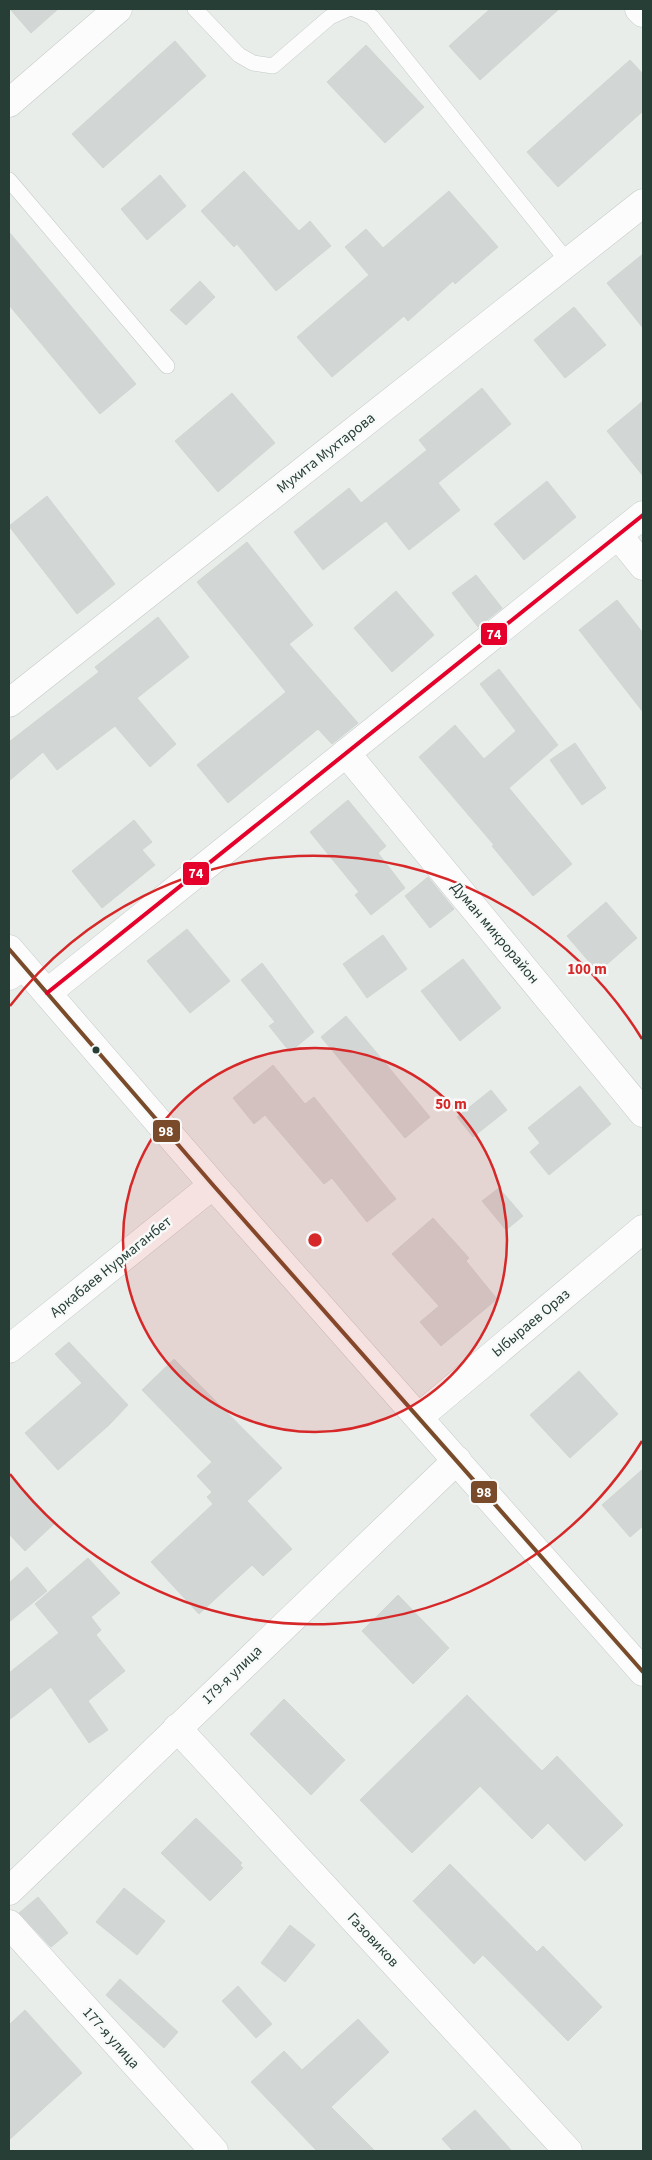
<svg xmlns="http://www.w3.org/2000/svg" width="652" height="2160" font-family="'Source Sans 3',sans-serif">
<rect width="100%" height="100%" fill="#e8edea"/>
<g fill="#d2d6d4" stroke="#d1d6d3">
<path d="M10 9H58L31 33Z"/>
<path d="M490 9H559L480 80 449 46Z"/>
<path d="M175 41 206 76 103 168 72 134Z"/>
<path d="M366 45 424 107 385 143 327 82Z"/>
<path d="M630 60 643 74V111L558 187 527 152Z"/>
<path d="M244 171 299 231 310 221 331 246 276 291 237 244 234 247 201 211Z"/>
<path d="M160 175 186 206 147 240 121 209Z"/>
<path d="M449 191 498 247 455 284 453 281 408 321 404 316 332 377 297 337 369 275 345 247 366 229 383 248Z"/>
<path d="M9 232 136 384 100 414 9 305Z"/>
<path d="M643 254V328L607 283Z"/>
<path d="M200 281 215 297 186 325 170 310Z"/>
<path d="M574 307 606 345 565 378 534 340Z"/>
<path d="M482 388 511 424 438 483 460 510 409 550 386 521 323 570 294 532 349 488 361 503 427 450 419 440Z"/>
<path d="M232 393 275 443 218 492 175 441Z"/>
<path d="M643 401V476L607 431Z"/>
<path d="M547 481 576 517 524 560 494 524Z"/>
<path d="M47 496 115 584 77 614 9 526Z"/>
<path d="M247 542 313 625 289 644 358 723 332 744 318 729 228 803 197 765 286 692 197 582Z"/>
<path d="M476 575 502 608 478 627 452 593Z"/>
<path d="M396 591 434 635 392 672 354 628Z"/>
<path d="M617 600 643 633V712L579 630Z"/>
<path d="M158 617 189 657 137 698 176 744 150 767 115 726 57 770 43 752 9 781V742L99 672 95 667Z"/>
<path d="M499 669 558 745 509 788 572 864 533 896 492 846 494 845 419 757 455 725 484 759 516 731 480 684Z"/>
<path d="M575 743 606 788 582 805 550 760Z"/>
<path d="M348 800 386 846 378 853 405 888 371 915 355 895 359 892 310 832Z"/>
<path d="M134 820 152 842 142 850 155 865 102 908 72 871Z"/>
<path d="M428 877 454 909 430 928 405 896Z"/>
<path d="M606 902 637 938 598 972 567 936Z"/>
<path d="M187 929 230 981 190 1013 147 961Z"/>
<path d="M383 935 407 969 367 998 343 964Z"/>
<path d="M463 959 501 1008 460 1041 421 991Z"/>
<path d="M262 963 314 1032 290 1052 269 1026 275 1022 241 980Z"/>
<path d="M346 1016 430 1117 405 1138 321 1037Z"/>
<path d="M273 1065 305 1104 314 1097 396 1199 367 1222 332 1178 324 1184 265 1115 254 1124 233 1098Z"/>
<path d="M580 1086 611 1124 549 1175 530 1152 540 1143 528 1128Z"/>
<path d="M491 1090 507 1110 473 1137 457 1117Z"/>
<path d="M499 1188 523 1216 506 1230 482 1201Z"/>
<path d="M433 1218 469 1258 466 1261 497 1299 441 1346 420 1322 439 1306 392 1254Z"/>
<path d="M69 1342 128 1405 109 1425 58 1470 25 1433 82 1383 55 1354Z"/>
<path d="M174 1359 282 1468 247 1501 292 1549 263 1576 252 1565 199 1614 151 1562 213 1504 207 1497 212 1492 197 1476 212 1462 142 1390Z"/>
<path d="M579 1371 618 1414 570 1458 530 1415Z"/>
<path d="M643 1469V1526L630 1537 602 1505Z"/>
<path d="M9 1474 55 1523 25 1551 9 1534Z"/>
<path d="M88 1558 120 1593 91 1617 101 1630 96 1635 125 1671 88 1701 108 1730 89 1743 51 1687 9 1720V1673L59 1633 35 1604Z"/>
<path d="M27 1567 47 1591 9 1622V1583Z"/>
<path d="M398 1595 449 1648 413 1684 362 1631Z"/>
<path d="M467 1695 542 1771 557 1756 623 1825 585 1861 548 1823 532 1839 480 1786 412 1853 360 1800Z"/>
<path d="M284 1699 345 1760 311 1795 250 1734Z"/>
<path d="M196 1818 242 1863 240 1865 243 1868 210 1901 161 1853Z"/>
<path d="M450 1864 537 1952 543 1946 602 2007 568 2041 483 1955 474 1964 413 1901Z"/>
<path d="M124 1888 165 1921 137 1955 96 1922Z"/>
<path d="M38 1897 68 1933 51 1947 19 1913Z"/>
<path d="M290 1925 315 1945 285 1982 261 1963Z"/>
<path d="M120 1979 178 2032 164 2048 106 1995Z"/>
<path d="M238 1986 272 2024 256 2038 222 2001Z"/>
<path d="M25 2010 82 2073 9 2140V2025Z"/>
<path d="M358 2019 389 2052 331 2107 375 2151H317L251 2082 284 2051 302 2070Z"/>
<path d="M475 2110 512 2151H453L442 2139Z"/>
</g>
<g fill="none" stroke-linecap="round" stroke-linejoin="round">
<g stroke="#c5cac7" stroke-width="16">
<g id="lane">
<path d="M195 9 239 55 253 63 273 66 330 17 348 9"/>
<path d="M354 9 372 17 568 262"/>
<path d="M9 180 167 366"/>
</g>
</g>
<g stroke="#c5cac7" stroke-width="29">
<g id="street">
<path d="M639 9 643 13"/>
<path d="M9 103 118 9"/>
<path d="M618 535 643 566"/>
<path d="M9 703 643 203"/>
<path d="M346 753 643 1113"/>
<path d="M9 976 23 966"/>
<path d="M47 993 643 515"/>
<path d="M9 1349 213 1185"/>
<path d="M419 1417 643 1229"/>
<path d="M177 1728 568 2151"/>
<path d="M9 1891 457 1460"/>
<path d="M9 1924 214 2151"/>
</g>
</g>
<g stroke="#c4cac7" stroke-width="29">
<path id="secondary" d="M9 949 213 1185 643 1672"/>
</g>
<use href="#lane" stroke="#fcfcfc" stroke-width="15"/>
<use href="#street" stroke="#fcfcfc" stroke-width="28"/>
<use href="#secondary" stroke="#fcfcfc" stroke-width="28"/>
<g stroke="#f7faf8" stroke-width="8">
<path id="bus-1" d="M9 949 213 1185 643 1672"/>
</g>
<g stroke="#f7faf8" stroke-width="8">
<path id="bus-2" d="M47 993 643 515"/>
</g>
<use href="#bus-1" stroke="#7a4b2a" stroke-width="4"/>
<use href="#bus-2" stroke="#e4002b" stroke-width="4"/>
</g>
<circle cx="315" cy="1240" r="192" fill="#d62828" fill-opacity=".12"/>
<g fill="none" stroke="#d62828" stroke-width="2.5">
<circle cx="315" cy="1240" r="192"/>
<path d="M642 1441A384 384 0 0 1 10 1474M10 1006A384 384 0 0 1 642 1039"/>
</g>
<circle fill="#273e37" stroke="#f7faf8" stroke-width="2" cx="96" cy="1050" r="4.5"/>
<g text-anchor="middle" dominant-baseline="central" stroke-width="5" stroke-linejoin="round" paint-order="stroke">
<g font-size="15" fill="#273e37" stroke="#f7faf8">
<text transform="translate(326 453) rotate(-38)">Мухита Мухтарова</text>
<text transform="translate(495 933) rotate(50)">Думан микрорайон</text>
<text transform="translate(111 1267) rotate(-39)">Аркабаев Нурмаганбет</text>
<text transform="translate(531 1323) rotate(-40)">Ыбыраев Ораз</text>
<text transform="translate(232 1675) rotate(-44)">179-я улица</text>
<text transform="translate(373 1940) rotate(47)">Газовиков</text>
<text transform="translate(111 2038) rotate(48)">177-я улица</text>
</g>
</g>
<circle cx="315" cy="1240" r="8" fill="#d62828" stroke="#f7faf8" stroke-width="2.5"/>
<g font-size="15" text-anchor="middle" font-weight="bold" fill="#d62828" stroke="#f7faf8" stroke-width="5" stroke-linejoin="round" paint-order="stroke">
<text x="587" y="974">100 m</text>
<text x="451" y="1109">50 m</text>
</g>
<g stroke="#f7faf8" stroke-width="2">
<rect x="480" y="622" width="28" height="24" rx="5" fill="#e4002b"/>
<rect x="182" y="861" width="28" height="25" rx="5" fill="#e4002b"/>
<rect x="152" y="1119" width="29" height="24" rx="5" fill="#7a4b2a"/>
<rect x="470" y="1480" width="28" height="24" rx="5" fill="#7a4b2a"/>
</g>
<g font-size="14" text-anchor="middle" font-weight="bold" fill="#fff">
<text x="494" y="639">74</text>
<text x="196" y="878">74</text>
<text x="166" y="1136">98</text>
<text x="484" y="1497">98</text>
</g>
<rect width="652" height="2160" fill="none" stroke="#273e37" stroke-width="20"/>
</svg>
